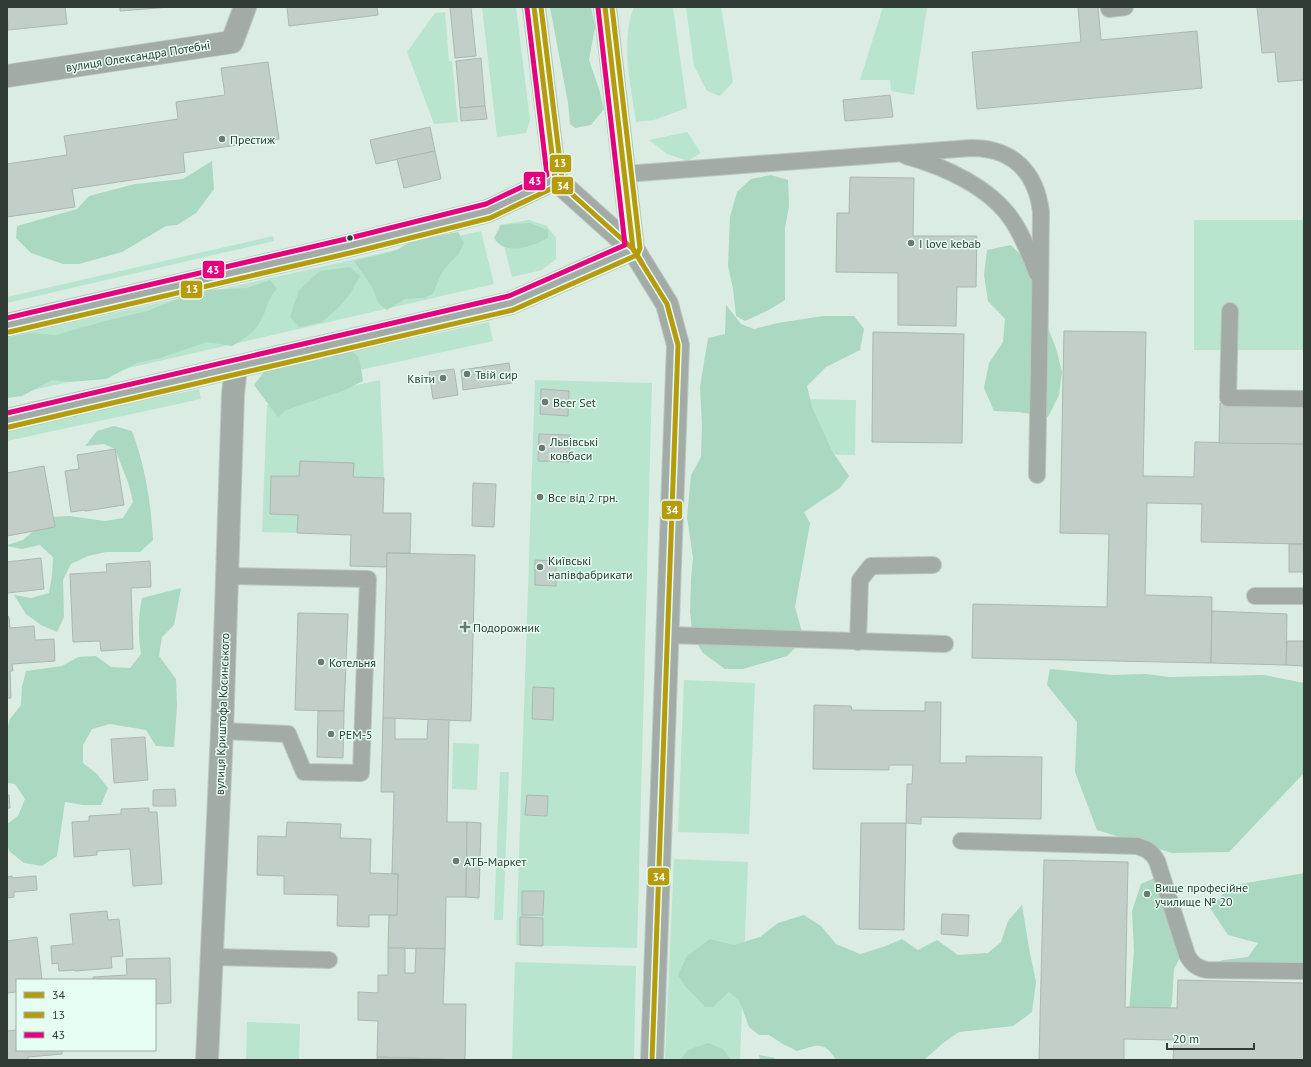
<svg xmlns="http://www.w3.org/2000/svg" width="1311" height="1067" font-family="'PT Sans',sans-serif">
<rect width="100%" height="100%" fill="#dbece3"/>
<g fill="#b9e5cf">
<path d="M482 7H516L530 120 526 133 497 137Z"/>
<path d="M634 7H673L687 108 654 120 636 122C631 85 620 43 634 7Z"/>
<path d="M686 7H721L733 82 720 96 707 91 694 66Z"/>
<path d="M883 7H927L914 95 891 91 890 80H860Z"/>
<path d="M445 12 449 61H452L458 122 434 124 407 52 435 13Z"/>
<path d="M687 132 701 153 688 161 667 154 649 140Z"/>
<path d="M529 220 547 226 556 238V259L542 270 512 277 499 225Z"/>
<rect x="1194" y="220" width="110" height="130"/>
<path d="M481 231 494 284 7 396V337Z"/>
<path d="M273 236 274 241 7 303V297Z"/>
<path d="M489 322 493 341 273 389 269 370Z"/>
<path d="M380 380 384 478 353 477V463L300 462 299 476H271L270 514 298 515 297 533 262 532 267 405Z"/>
<path d="M535 380 652 383 637 948 516 945Z"/>
<path d="M199 389 201 399 7 441V429Z"/>
<path d="M792 399 856 400 855 455 792 454Z"/>
<path d="M684 680 755 683 749 834 678 832Z"/>
<path d="M453 743 479 744 477 790 452 789Z"/>
<path d="M500 772H509L503 920H494Z"/>
<path d="M674 859 748 862 740 1060H665Z"/>
<path d="M515 962 636 966 634 1060H512Z"/>
<path d="M247 1022 300 1024 299 1060H246Z"/>
</g>
<g fill="#aad8c0">
<path d="M550 7H591L595 27 589 60 599 89 604 109 591 125 575 128 570 124 568 103Z"/>
<path d="M212 161 214 189 196 213 177 225 166 226 122 252 79 264H63L31 253 16 238 17 226 77 209 89 196 135 184 183 179Z"/>
<path d="M771 175 788 180 789 206 785 228V300L767 311 745 321 736 316 733 289 728 266 730 217 737 192 751 179Z"/>
<path d="M530 223 548 230V238C533 246 506 257 494 238L501 225Z"/>
<path d="M458 232 464 243 458 255 450 262 441 274 433 294 424 298 405 299 387 310 378 303 372 287 354 261 395 251 412 241Z"/>
<path d="M1011 245 1028 262 1040 308 1056 348 1062 372 1059 395 1048 417 1019 412 994 411 984 388 989 363 1003 342 1005 319 988 301 984 275 987 250Z"/>
<path d="M350 267 360 276 350 294 339 307 322 322 299 327 290 317 299 290 320 271Z"/>
<path d="M270 280 277 289C267 298 267 311 260 322 255 332 242 340 232 346L207 342 160 358 137 363 106 379 69 382 52 380 22 396 7 398V338L30 333 56 335 105 321 147 311 180 298 206 290 247 288Z"/>
<path d="M726 305 741 324 754 329 778 323 823 316H854L864 329 860 350 826 367 807 386 812 407 832 451 849 476 840 488 804 512 810 523 795 607 804 639 787 656 743 669H725L703 653 693 637 690 612 691 579 693 558 687 517 691 475 701 457 702 425 700 387 708 338 725 334Z"/>
<path d="M343 342 359 358 363 381 345 390 286 410 278 417 254 385 264 372 292 363Z"/>
<path d="M114 426 132 431C145 465 151 503 153 540L140 552H106L88 556 71 564 63 580 64 617 57 632 41 625 26 614 14 595 31 598 49 593 52 575 53 557 40 545 22 549 7 546V545L23 540 50 517 69 516 105 521 123 518 133 502 129 485 115 449 104 444 85 446 97 431Z"/>
<path d="M181 588 174 625 162 637 159 656 176 679 177 706 174 747 156 746 146 730 110 724 92 729 83 745V763L97 774 108 788 101 805H83L65 802 57 856 42 866 24 863 9 851 7 843V824L18 816 25 799 15 784 7 783V730L10 719 21 705 22 687 26 671 62 666 78 657 96 656 111 667 130 668 141 654C138 634 138 618 142 598Z"/>
<path d="M1050 669 1112 675 1145 674 1170 677 1264 675 1304 683V773L1229 852 1172 853 1097 830 1075 772 1077 722 1047 685Z"/>
<path d="M1304 873V974L1205 969 1223 960 1248 957 1258 943 1228 935 1210 908 1230 886Z"/>
<path d="M1159 876 1177 895 1182 927 1186 946 1174 969 1172 1003 1166 1020 1129 1012 1134 951 1132 911 1141 884Z"/>
<path d="M1022 905 1029 948 1036 982 1032 1012 1013 1026 959 1032 943 1043 924 1060H836C824 1040 817 1045 797 1051L783 1044 769 1035H759L749 1027 739 1000 729 992 713 1007H705L685 986 678 975 687 956 710 939 734 945 760 937 778 923 804 915 821 926 836 944 860 954 883 947 902 939 918 950 937 940 958 955 988 953 1001 942 1008 921Z"/>
<path d="M708 1043 723 1049 731 1060H680L688 1050Z"/>
<path d="M759 1055 775 1058 776 1060H760Z"/>
</g>
<g fill="#c1cfc8" stroke="#abb8b0">
<path d="M7 7H65L67 24 8 30Z"/>
<path d="M120 7H171L120 11Z"/>
<path d="M287 7H377L378 15 289 26Z"/>
<path d="M450 7H471L476 56 455 58Z"/>
<path d="M1078 7H1098L1101 40 1197 31 1202 88 977 109 972 52 1081 42Z"/>
<path d="M1257 7H1304V80L1278 82 1275 52 1262 53Z"/>
<path d="M481 58 485 106 460 108 456 61Z"/>
<path d="M268 62 279 139 183 153 185 172 72 189 75 207 7 217V164L67 155 64 136 178 119 176 102 225 95 221 68Z"/>
<path d="M890 95 893 117 845 121 843 100Z"/>
<path d="M485 106 487 119 461 121 460 108Z"/>
<path d="M430 127 435 151 376 164 370 140Z"/>
<path d="M435 151 441 179 404 188 397 159Z"/>
<path d="M850 177 914 178 913 236H977L976 287H957L956 326 898 325V273L836 272 837 213H849Z"/>
<path d="M1064 331 1146 332 1143 476 1194 477 1195 442 1304 444V544L1201 542 1202 504 1147 503 1145 595 1212 597 1211 663 972 658 973 604 1107 607 1109 534 1060 533Z"/>
<path d="M873 332 964 334 962 443 872 442Z"/>
<path d="M509 363 512 383 463 390 461 370Z"/>
<path d="M454 369 458 395 433 399 429 372Z"/>
<path d="M541 389 569 391 568 416 540 414Z"/>
<path d="M1220 403 1304 405V444L1219 443Z"/>
<path d="M539 434 570 435 569 462 538 461Z"/>
<path d="M115 449 124 505 85 511V510L71 512 65 471 79 469 77 455Z"/>
<path d="M300 461 354 463 353 477 384 478 383 513H411L410 553H387V567L350 566 351 535 297 533 298 515 270 514 271 476H299Z"/>
<path d="M44 466 55 527 7 536V473Z"/>
<path d="M473 483 496 484 494 527 472 526Z"/>
<rect x="1289" y="544" width="15" height="28"/>
<path d="M387 553 475 555 471 721 383 718Z"/>
<path d="M41 558 44 589 7 593V562Z"/>
<path d="M535 560 556 561V586L535 585Z"/>
<path d="M150 561 151 587 131 588 133 649 101 651 100 641 73 642 70 574 107 572 106 564Z"/>
<path d="M1212 611 1287 614 1286 665 1211 663Z"/>
<path d="M298 613 348 614 344 711 295 710Z"/>
<path d="M7 615 9 617 10 628 34 626 35 640 54 639 55 661 12 664 13 671H10L11 698H7Z"/>
<path d="M1287 641H1304V666L1286 665Z"/>
<path d="M533 687 554 688 553 720 532 719Z"/>
<path d="M925 702H941L940 763H966V756L1042 757 1041 819 921 817V824L906 823 907 784H912L913 765H889V770L813 769 814 705 851 706 852 710 925 711Z"/>
<path d="M318 711H344L343 758 317 757Z"/>
<path d="M383 718H395V739H427L428 719 449 720 447 822H467L466 897H446L445 949 388 948 389 915H397L398 874H392L394 792H381Z"/>
<path d="M145 737 148 780 114 783 111 739Z"/>
<path d="M175 789 176 806H153V790Z"/>
<path d="M7 795H9L10 808H7Z"/>
<path d="M527 795 548 796 547 816 525 815Z"/>
<path d="M149 808V812H157L162 884 133 886 130 849 97 851V855L74 857 72 822 89 821V816L121 814V809Z"/>
<path d="M287 822 341 824 340 838 371 839 370 873 398 874 397 915H369V927L337 926 338 895 284 894V876L257 875 258 836 286 837Z"/>
<path d="M467 822 481 823 479 898 466 897Z"/>
<path d="M861 823H906L904 930 859 929Z"/>
<path d="M1044 860 1128 862 1125 1007 1177 1008 1178 980 1304 983V1060H1173L1174 1040 1124 1039V1060H1039Z"/>
<path d="M12 876V878L36 876 37 890 14 892V897L7 898V877Z"/>
<path d="M522 891H544L543 915H522Z"/>
<path d="M107 911 108 920 119 919 123 956 111 957 112 968 75 971V970L59 971 58 963 52 964 51 946 73 944 70 914Z"/>
<path d="M942 914 969 915 968 936 941 934Z"/>
<path d="M520 917 543 918V946L520 945Z"/>
<path d="M37 937 42 980H17V992L7 993V941Z"/>
<path d="M388 948H405V973H415L416 948 445 949 443 1004H466L465 1060 377 1057 378 1021 358 1020V992L378 993V975H388Z"/>
<path d="M170 958 171 1003 155 1004V980H93V977L127 975 126 959Z"/>
<path d="M17 1030V1050H62V1054L28 1057V1060H7V1031Z"/>
<path d="M377 1057 465 1060H377Z"/>
</g>
<g fill="none" stroke-linecap="round" stroke-linejoin="round">
<g stroke="#bac7c0" stroke-width="18">
<g id="service">
<path d="M1109 9 1125 7"/>
<path d="M906 156C943 166 990 187 1012 220 1023 236 1030 255 1037 273"/>
<path d="M625 174 971 148C1013 148 1036 172 1041 212L1040 308 1037 475"/>
<path d="M1230 311 1228 398 1304 399"/>
<path d="M1255 596H1304"/>
<path d="M668 635 945 644"/>
<path d="M858 642 860 580 871 566 933 565"/>
<path d="M222 731 288 734 304 772 361 773 368 579 227 576"/>
<path d="M961 841 1137 846C1147 849 1152 852 1157 861L1187 955C1192 964 1197 968 1207 970L1304 971"/>
<path d="M213 957 329 960"/>
</g>
</g>
<g stroke="#bac7c0" stroke-width="24">
<g id="minor">
<path d="M7 76 232 42 245 7"/>
<path d="M207 1060 222 731 233 394 236 367"/>
</g>
</g>
<g stroke="#bac7c0" stroke-width="24">
<g id="tertiary">
<path d="M534 7 555 179 633 249 667 304 678 345 652 1060"/>
<path d="M605 7 633 249"/>
<path d="M7 325 352 245 488 211 555 179"/>
<path d="M7 420 511 303 633 249"/>
</g>
</g>
<use href="#service" stroke="#a3aba7" stroke-width="16"/>
<use href="#minor" stroke="#a3aba7" stroke-width="22"/>
<use href="#tertiary" stroke="#a3aba7" stroke-width="22"/>
<g stroke="#e6fef1" stroke-width="8">
<g id="bus-1">
<path d="M534 7 555 179 633 249 667 304 678 345 652 1060"/>
<path d="M605 7 633 249 642 263"/>
</g>
</g>
<g stroke="#e6fef1" stroke-width="8">
<g id="bus-2">
<path d="M9 332 354 252 490 218 559 185 561 182 562 178 541 7"/>
<path d="M9 427 513 310 637 255 640 248 612 7"/>
</g>
</g>
<g stroke="#e6fef1" stroke-width="8">
<g id="bus-3">
<path d="M7 318 350 238 486 204 547 175 527 8"/>
<path d="M7 413 509 296 625 245 598 8"/>
</g>
</g>
<use href="#bus-1" stroke="#b69c0d" stroke-width="5"/>
<use href="#bus-2" stroke="#b69c0d" stroke-width="5"/>
<use href="#bus-3" stroke="#e5007d" stroke-width="5"/>
</g>
<g fill="#6b7971" stroke="#e6fef1" stroke-width="1.5">
<circle cx="222" cy="139" r="4"/>
<circle cx="911" cy="243" r="4"/>
<circle cx="467" cy="374" r="4"/>
<circle cx="443" cy="378" r="4"/>
<circle cx="545" cy="402" r="4"/>
<circle cx="542" cy="448" r="4"/>
<circle cx="540" cy="497" r="4"/>
<circle cx="540" cy="567" r="4"/>
<path d="M463 621h4v4h4v4h-4v4h-4v-4h-4v-4h4z"/>
<circle cx="321" cy="662" r="4"/>
<circle cx="331" cy="734" r="4"/>
<circle cx="456" cy="861" r="4"/>
<circle cx="1147" cy="894" r="4"/>
</g>
<circle fill="#2f3b34" stroke="#e6fef1" stroke-width="1.5" cx="350" cy="238" r="3.5"/>
<g text-anchor="middle" dominant-baseline="central" stroke-width="3" stroke-linejoin="round" paint-order="stroke">
<g font-size="12" fill="#2f3b34" stroke="#e6fef1">
<text transform="translate(138 56) rotate(-9)">вулиця Олександра Потебні</text>
<text transform="translate(222 714) rotate(-88)">вулиця Криштофа Косинського</text>
</g>
<g font-size="12" fill="#2f3b34" stroke="#e6fef1" text-anchor="start">
<text x="230" y="139">Престиж</text>
<text x="919" y="243">I love kebab</text>
<text x="475" y="374">Твій сир</text>
<text x="435" y="378" text-anchor="end">Квіти</text>
<text x="553" y="402">Beer Set</text>
<text x="550" y="441">Львівські<tspan x="550" dy="14">ковбаси</tspan></text>
<text x="548" y="497">Все від 2 грн.</text>
<text x="548" y="560">Київські<tspan x="548" dy="14">напівфабрикати</tspan></text>
<text x="473" y="627">Подорожник</text>
<text x="329" y="662">Котельня</text>
<text x="339" y="734">РЕМ-5</text>
<text x="464" y="861">АТБ-Маркет</text>
<text x="1155" y="887">Вище професійне<tspan x="1155" dy="14">училище № 20</tspan></text>
</g>
</g>
<g stroke="#e6fef1" stroke-width="1.5">
<rect x="549" y="154" width="23" height="19" rx="4" fill="#b69c0d"/>
<rect x="523" y="171" width="23" height="20" rx="4" fill="#e5007d"/>
<rect x="551" y="176" width="23" height="19" rx="4" fill="#b69c0d"/>
<rect x="202" y="260" width="23" height="19" rx="4" fill="#e5007d"/>
<rect x="180" y="280" width="23" height="19" rx="4" fill="#b69c0d"/>
<rect x="661" y="500" width="22" height="20" rx="4" fill="#b69c0d"/>
<rect x="647" y="867" width="23" height="19" rx="4" fill="#b69c0d"/>
</g>
<g font-size="11" text-anchor="middle" font-weight="bold" fill="#fff">
<text x="560" y="167">13</text>
<text x="535" y="185">43</text>
<text x="563" y="190">34</text>
<text x="213" y="274">43</text>
<text x="192" y="293">13</text>
<text x="672" y="514">34</text>
<text x="659" y="881">34</text>
</g>
<rect width="1311" height="1067" fill="none" stroke="#2f3b34" stroke-width="16"/>
<rect x="16" y="979" width="140" height="72" fill="#e6fef1" stroke="#9db0a5"/>
<rect x="24" y="992" width="20" height="6" fill="#b69c0d" stroke="#9db0a5"/>
<text x="52" y="999" font-size="12" fill="#2f3b34">34</text>
<rect x="24" y="1012" width="20" height="6" fill="#b69c0d" stroke="#9db0a5"/>
<text x="52" y="1019" font-size="12" fill="#2f3b34">13</text>
<rect x="24" y="1032" width="20" height="6" fill="#e5007d" stroke="#9db0a5"/>
<text x="52" y="1039" font-size="12" fill="#2f3b34">43</text>
<path d="M1167 1043v6h87v-6" fill="none" stroke="#2f3b34" stroke-width="2"/>
<text x="1173" y="1043" font-size="12" fill="#2f3b34" stroke="#e6fef1" stroke-width="3" paint-order="stroke">20 m</text>
</svg>
